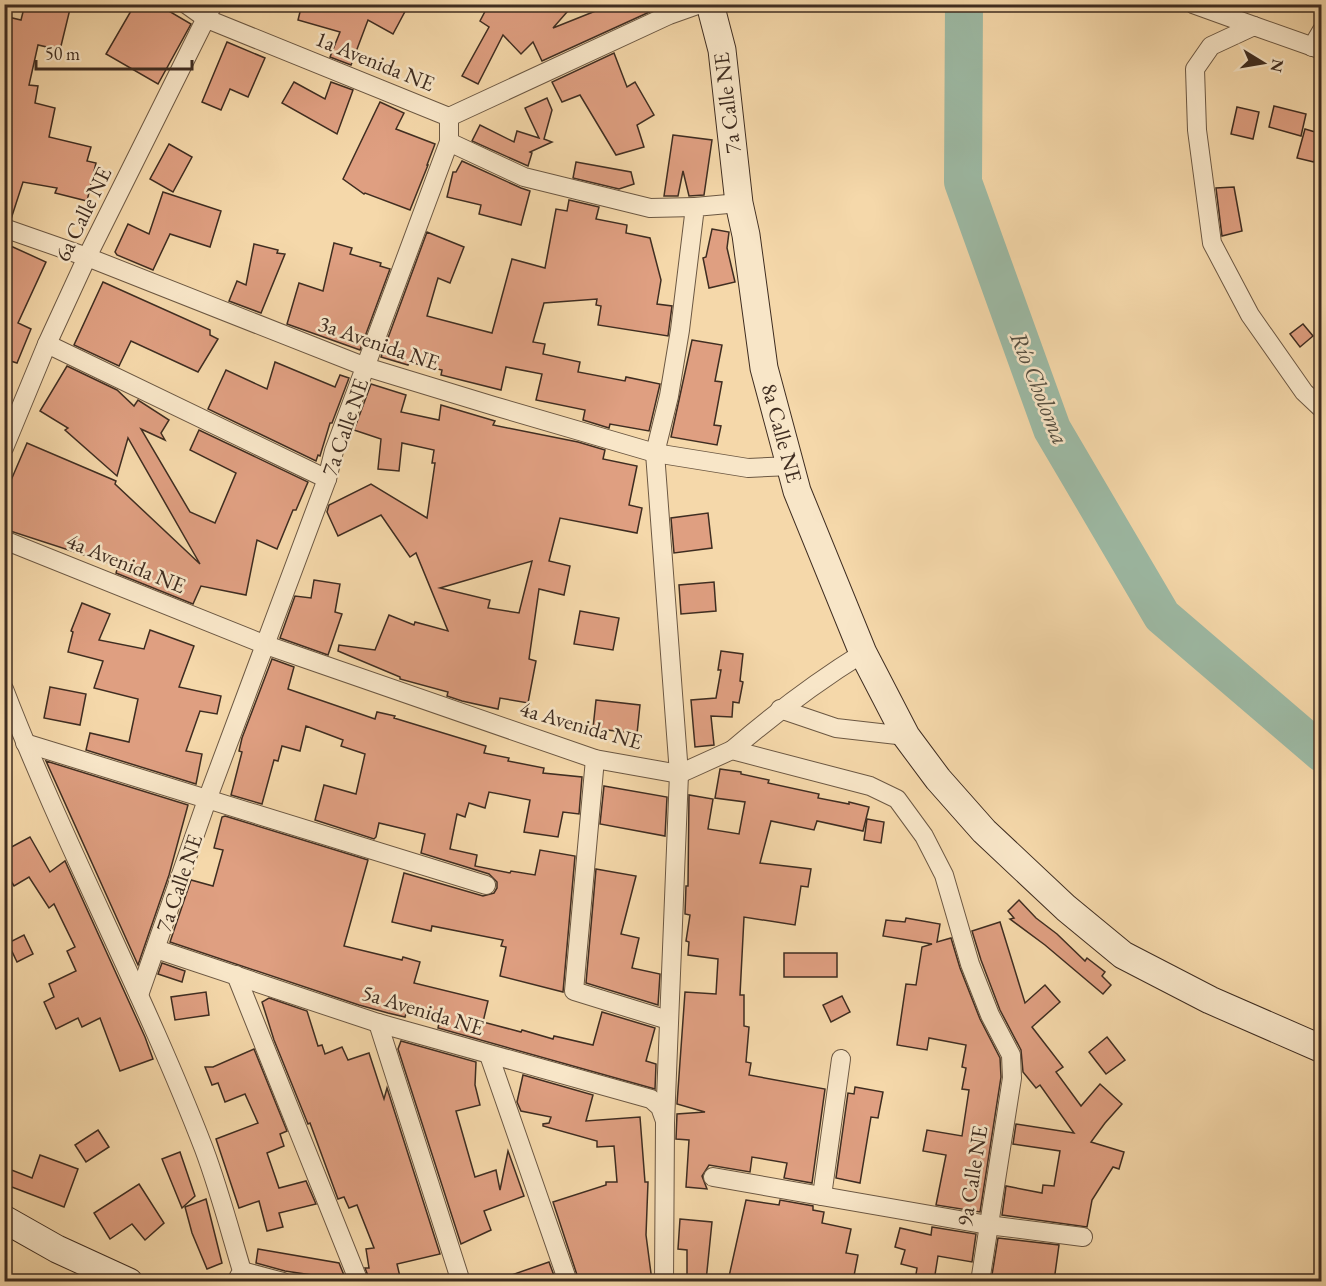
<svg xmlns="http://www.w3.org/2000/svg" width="1326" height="1286" font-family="'EB Garamond',serif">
<rect width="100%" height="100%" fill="#f5d8aa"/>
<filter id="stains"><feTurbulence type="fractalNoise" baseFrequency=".00333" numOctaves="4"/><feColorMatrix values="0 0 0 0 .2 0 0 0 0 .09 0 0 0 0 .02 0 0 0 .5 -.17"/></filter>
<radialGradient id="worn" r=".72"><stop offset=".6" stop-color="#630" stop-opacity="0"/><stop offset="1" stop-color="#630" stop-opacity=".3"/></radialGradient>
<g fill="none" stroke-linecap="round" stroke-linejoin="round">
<path stroke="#9dbaa5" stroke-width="38" d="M964 4 963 182 1052 429 1162 616 1322 753"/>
</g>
<g fill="#df9f81" stroke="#3f2d21" stroke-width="1.5" fill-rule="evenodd">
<path d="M25 4H52L70 9 60 50 38 45 29 85 38 86 35 103 55 108 49 137 91 147 87 161 96 163 87 201 55 193 57 188 23 182 11 219 4 217V16L21 20Z"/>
<path d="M135 4H157L191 24 158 84 106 54Z"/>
<path d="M302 4H409L393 34 368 20 351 65 330 57 340 32 298 20Z"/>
<path d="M489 4H574L553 28 613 4H654L656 9 542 61 533 42 521 54 503 35 478 84 462 76 489 27 480 21Z"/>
<path d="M227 42 265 58 248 97 230 89 221 110 202 102Z"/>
<path d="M614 53 627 87 635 82 654 115 637 125 644 147 616 155 580 95 562 102 552 82Z"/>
<path d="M294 82 325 99 331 82 353 90 337 134 282 103Z"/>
<path d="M547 98 552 110 544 139 552 142 530 152 532 153 528 166 472 141 480 125 514 142 517 131 539 138 525 108Z"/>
<path d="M380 102 404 113 396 129 435 144 427 165H428L410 210 365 193 364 194 343 179Z"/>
<path d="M1274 106 1306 114 1301 136 1269 127Z"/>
<path d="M1237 107 1259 112 1253 139 1231 134Z"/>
<path d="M1305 129 1322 134 1314 162 1297 158Z"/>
<path d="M673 135 712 140 704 195 689 196 683 171 678 196H664Z"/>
<path d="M169 144 192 157 173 192 150 179Z"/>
<path d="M462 161 521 188 530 191 521 225 479 214 481 205 447 197 453 172H456Z"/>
<path d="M576 162 631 172 634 184 619 189 573 178Z"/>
<path d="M1234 187 1242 231 1222 236 1216 188Z"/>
<path d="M163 192 221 211 210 247 170 234 153 270 117 255 115 252 128 224 149 234Z"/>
<path d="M569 200 599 207 596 219 627 225 626 233 650 238 661 280 657 304 672 306 668 336 598 325 601 306 596 305 597 299 544 303 533 342 545 344 543 354 580 362 578 372 625 381 626 377 660 384 649 431 610 424 609 428 583 420 585 410 536 400 542 374 506 367 501 390 441 375 442 370 409 362 408 365 381 357 427 232 464 247 450 283 438 278 427 316 492 333 512 259 545 268 556 209 567 211Z"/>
<path d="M712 229 729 232 727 248 735 282 709 288 703 258 706 257Z"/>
<path d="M4 243 46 262 18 323 31 329 17 363 4 359Z"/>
<path d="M334 243 352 248 350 254 381 263 380 266 390 269 360 350 287 324 299 283 323 291Z"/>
<path d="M254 244 278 250 277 253 285 254 261 313 229 301 237 281 246 285Z"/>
<path d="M103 282 210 330V335L218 339 198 372 131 341 119 366 74 345Z"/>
<path d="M1303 324 1313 336 1300 347 1290 334Z"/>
<path d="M692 340 722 345 715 381 722 382 714 425 721 426 717 445 671 437Z"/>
<path d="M275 362 335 387 340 375 349 378 332 423H330L320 456 318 455 316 461 208 409 226 370 267 389Z"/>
<path d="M67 366 117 390 134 406 138 400 169 420 161 433 165 440 141 429 190 512 215 523 236 473 190 450 199 430 308 482 296 510H293L277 549 257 540 246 595 201 586 193 604 116 573 118 566 4 529V484L9 485 27 443 116 481 115 484 200 564 128 438 117 476 65 430 68 428 40 411Z"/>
<path d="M371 384 406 395 401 412 439 420 441 405 495 421 493 425 578 442 605 450 603 459 637 466 629 505 642 508 637 533 560 518 549 561 570 566 564 595 539 589 529 659 536 661 528 703 500 698 498 709 462 701 447 696 448 692 400 679V677L338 651 339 645 375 650 389 615 414 625 415 622 448 631 416 553 410 557 381 515 338 536 327 512 329 505 371 484 427 518 435 463H432L434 450 402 443 399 471 378 469 381 439 354 430ZM532 561 519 613 488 608 490 600 440 588Z"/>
<path d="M708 513 712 548 674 553 671 518Z"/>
<path d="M314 580 340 584 335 612 342 614 328 655 280 638 295 596 311 598Z"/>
<path d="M714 582 716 611 681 614 679 585Z"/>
<path d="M82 603 110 614 99 640 144 649 150 630 194 646 179 687 221 696 217 714 200 711 186 751 202 754 196 784 86 750 90 733 129 742 138 699 94 688 103 661 68 652 73 632 71 631Z"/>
<path d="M580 611 619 618 613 650 574 644Z"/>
<path d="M721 651 743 654 740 681 743 682 739 703 733 702 732 717 711 716 714 745 695 747 691 700 716 698 721 670H718Z"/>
<path d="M272 659 294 667 288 689 375 719 377 712 395 716 394 718 486 746 484 753 509 758 508 761 544 768 543 773 582 777 579 814 563 812 558 837 524 832 530 800 489 792 485 808 469 803 465 817 457 814 450 849 477 855 475 866 510 873 511 871 535 875 540 850 575 856 563 992 500 976 506 947 501 946 503 940 432 926 431 931 392 922 404 873 483 896 494 893 497 888V882L489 874 421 853 425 834 379 823 376 837 374 839 315 820 324 785 356 794 365 754 341 746 343 740 306 726 300 751 282 746 278 761 274 760 262 804 231 795 242 752 239 751 242 738Z"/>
<path d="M50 687 86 694 80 725 44 718Z"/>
<path d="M596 700 640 705 637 734 593 728Z"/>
<path d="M46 761 188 805 169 875 138 965Z"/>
<path d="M720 769 741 772V774L769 780 768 783 819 794 818 798 849 804V802L869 807 863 831 817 821 814 830 771 821 760 863 811 869 808 887 801 886 795 925 744 917 740 995H744V1026L749 1027 746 1062 751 1063 749 1075 825 1089 812 1183 784 1178 787 1163 752 1157 750 1172 709 1165 702 1176 707 1189 686 1187 689 1140 676 1139 677 1114 705 1112 677 1104 685 992 716 994 718 959 688 955 689 942 686 941 690 915 685 914 686 886H688L689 795 713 799 708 829 739 834 745 802 715 798Z"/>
<path d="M604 786 667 797 665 836 600 824Z"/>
<path d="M225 816 368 860 344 946 402 960 403 957 420 962 414 983 488 1001 483 1022 521 1032 522 1030 553 1039 554 1036 593 1045 602 1012 655 1028 646 1061 656 1064 655 1089 438 1028 441 1014 408 1006 405 1017 388 1013 359 1005 170 942 191 880 213 886 223 850 214 848 222 817Z"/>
<path d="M867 819 884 822 881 843 864 840Z"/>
<path d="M30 837 50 872 65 861 145 1037 153 1059 120 1071 100 1018 82 1027 78 1018 56 1029 44 1002 54 997 49 984 76 971 67 951 75 947 54 904 49 908 29 877 14 886 4 869V851Z"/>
<path d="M596 869 636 876 621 934 639 938 632 968 660 974 658 1005 586 983Z"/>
<path d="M1019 900 1036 918 1057 934 1085 961 1087 958 1105 972 1102 976 1111 985 1103 994 1045 945 1010 919 1014 918 1008 911Z"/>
<path d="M906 918 940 924 937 942 951 938 960 968 980 1019 1000 1058 1001 1077 980 1212 936 1205 946 1155 923 1151 927 1130 962 1136 969 1090 962 1089 966 1068 962 1067 966 1045 929 1038 927 1050 897 1045 906 984 916 985 922 947 932 944 883 936 886 920 905 922Z"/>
<path d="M1000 922 1025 1003 1045 985 1060 1002 1032 1027 1063 1067 1056 1072 1081 1106 1100 1084 1122 1104 1105 1123 1091 1142 1124 1152 1119 1169 1113 1167 1092 1200 1087 1227 1002 1215 1006 1186 1042 1193 1043 1185 1054 1186 1060 1151 1013 1144 1016 1124 1074 1133 1040 1085 1036 1088 1023 1072 1021 1050 1000 1010 981 960 972 931Z"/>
<path d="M24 935 33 954 17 962 8 943Z"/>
<rect x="784" y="953" width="53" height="24"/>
<path d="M162 963 185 971 182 982 158 974Z"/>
<path d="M206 992 209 1015 175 1020 171 997Z"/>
<path d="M842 996 850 1012 831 1022 823 1005Z"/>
<path d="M269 998 307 1011 318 1046 322 1045 325 1054 342 1047 348 1060 369 1053 384 1099 387 1088 440 1254 397 1264 401 1281H370L365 1268H369L366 1249 374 1248 357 1205 349 1208 344 1197 338 1199 310 1123 308 1124 274 1040 262 1002Z"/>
<path d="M1107 1037 1125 1060 1106 1074 1089 1052Z"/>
<path d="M401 1041 476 1062 475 1085 480 1105 456 1111 475 1177 496 1170 500 1190 508 1151 524 1196 484 1211 491 1230 461 1244 398 1049Z"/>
<path d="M254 1049 287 1131 280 1134 284 1146 267 1153 279 1188 306 1181 316 1204 279 1213 283 1227 267 1231 259 1201 239 1208 216 1139 258 1123 245 1094 225 1102 218 1083 212 1085 205 1067H213Z"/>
<path d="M523 1075 593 1095 586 1121 640 1117 645 1182H648L646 1235 652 1281H579L553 1202 606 1185V1182H617L614 1146 597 1147V1141L543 1126V1124L549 1123 551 1117 521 1111 517 1102Z"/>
<path d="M855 1087 883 1092 878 1118 871 1117 860 1183 836 1178 848 1093 854 1094Z"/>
<path d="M98 1130 109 1147 86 1162 75 1145Z"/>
<path d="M180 1152 195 1196 182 1208 162 1159Z"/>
<path d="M40 1155 78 1169 64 1207 4 1184V1167L32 1178Z"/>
<path d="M139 1184 164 1223 145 1240 132 1224 110 1239 94 1213Z"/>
<path d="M206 1199 222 1263 207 1269 192 1233 185 1207Z"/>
<path d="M746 1200 779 1205 780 1200 813 1206V1210L824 1212 822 1223 851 1229 846 1253 858 1255 853 1281H728Z"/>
<path d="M680 1219 712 1222 706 1281H687V1250L678 1249Z"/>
<path d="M932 1227 976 1234 972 1262 938 1256 934 1281H915L917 1268 901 1264 905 1250 895 1247 900 1228 931 1235Z"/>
<path d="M998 1238 1059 1245 1054 1281H991Z"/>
<path d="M258 1249 339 1263 346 1280 285 1271 256 1263Z"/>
<path d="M549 1262 556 1281H501L500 1279Z"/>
</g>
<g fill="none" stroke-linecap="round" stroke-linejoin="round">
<g stroke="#6c5843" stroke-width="20">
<g id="street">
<path d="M186 4 207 19 449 117"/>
<path d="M1193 4 1254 26"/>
<path d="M1312 47 1322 30"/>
<path d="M1322 50 1254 26 1211 46 1195 69 1197 130 1212 243 1250 315 1304 392 1322 409"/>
<path d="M449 142 524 177 650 208 695 207"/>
<path d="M4 228 87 257 366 367 494 406 655 453 748 468 791 466"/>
<path d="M47 344 327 479"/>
<path d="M4 448 47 344 87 257 213 4"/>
<path d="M4 540 266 645 595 759 679 774 732 750 870 786 897 799 924 836 944 875 970 964 990 1015 1011 1055 1012 1078 980 1282"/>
<path d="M4 689C64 845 144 993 204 1149 219 1189 230 1231 242 1271L236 1282"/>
<path d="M780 709 836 728 906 736"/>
<path d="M25 743 486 885"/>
<path d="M732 750C774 714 816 682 863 653"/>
<path d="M595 759 574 991 668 1020"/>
<path d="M156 949 378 1023 651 1099 660 1107 665 1121"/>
<path d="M236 975 359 1282"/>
<path d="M139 995 207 800 327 479 334 451 449 142V117L669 15 700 4"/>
<path d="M378 1023 461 1282"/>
<path d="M489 1055 568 1282"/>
<path d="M713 1177 988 1225 1083 1237"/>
<path d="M822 1196 841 1059"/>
<path d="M242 1271 283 1282"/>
<path d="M664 1282 665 1123 679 774 655 453 669 396 680 330 695 207 739 203"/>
</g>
</g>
<g stroke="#3f2d21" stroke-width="29">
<g id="secondary">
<path d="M710 4 722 50 739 203 746 235 764 368 797 491 863 653 906 736 938 779 984 831 1066 908 1123 955 1210 1000 1322 1049"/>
<path d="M4 1219 57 1249 129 1282"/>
</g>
</g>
<use href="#street" stroke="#f8e6c8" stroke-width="18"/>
<use href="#secondary" stroke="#f8e6c8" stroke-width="27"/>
</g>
<g text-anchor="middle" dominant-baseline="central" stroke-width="5" stroke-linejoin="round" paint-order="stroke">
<g font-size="22" fill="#3f2d21" stroke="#f8e6c8">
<text transform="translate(375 61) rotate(22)">1a Avenida NE</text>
<text transform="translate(727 103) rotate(-97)">7a Calle NE</text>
<text transform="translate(83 214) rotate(-64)">6a Calle NE</text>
<text transform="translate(379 343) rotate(19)">3a Avenida NE</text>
<text transform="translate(345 427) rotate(-71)">7a Calle NE</text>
<text transform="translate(782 433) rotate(75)">8a Calle NE</text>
<text transform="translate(126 563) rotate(22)">4a Avenida NE</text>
<text transform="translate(581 725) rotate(16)">4a Avenida NE</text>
<text transform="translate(179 883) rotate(-71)">7a Calle NE</text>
<text transform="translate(423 1010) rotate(17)">5a Avenida NE</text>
<text transform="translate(972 1176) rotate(-81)">9a Calle NE</text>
</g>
<g font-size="24" font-style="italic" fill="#565042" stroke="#f8e6c8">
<text transform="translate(1040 388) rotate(68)">Río Choloma</text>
</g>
</g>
<rect width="1326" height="1286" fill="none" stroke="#f5d8aa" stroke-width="24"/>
<rect x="6" y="6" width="1314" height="1274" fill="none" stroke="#3f2d21" stroke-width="3"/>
<rect x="12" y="12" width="1302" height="1262" fill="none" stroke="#3f2d21" stroke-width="1.5"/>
<g transform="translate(1263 63) rotate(101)" stroke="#f8e6c8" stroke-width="4.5" paint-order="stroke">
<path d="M0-4.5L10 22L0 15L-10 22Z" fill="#3f2d21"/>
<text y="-9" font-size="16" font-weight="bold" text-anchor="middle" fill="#3f2d21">N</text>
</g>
<path d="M36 60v9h156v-9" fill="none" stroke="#3f2d21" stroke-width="3"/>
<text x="45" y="60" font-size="18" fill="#3f2d21" stroke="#f8e6c8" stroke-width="4.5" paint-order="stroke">50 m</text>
<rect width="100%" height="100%" filter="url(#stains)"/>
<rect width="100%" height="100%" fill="url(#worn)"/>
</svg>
